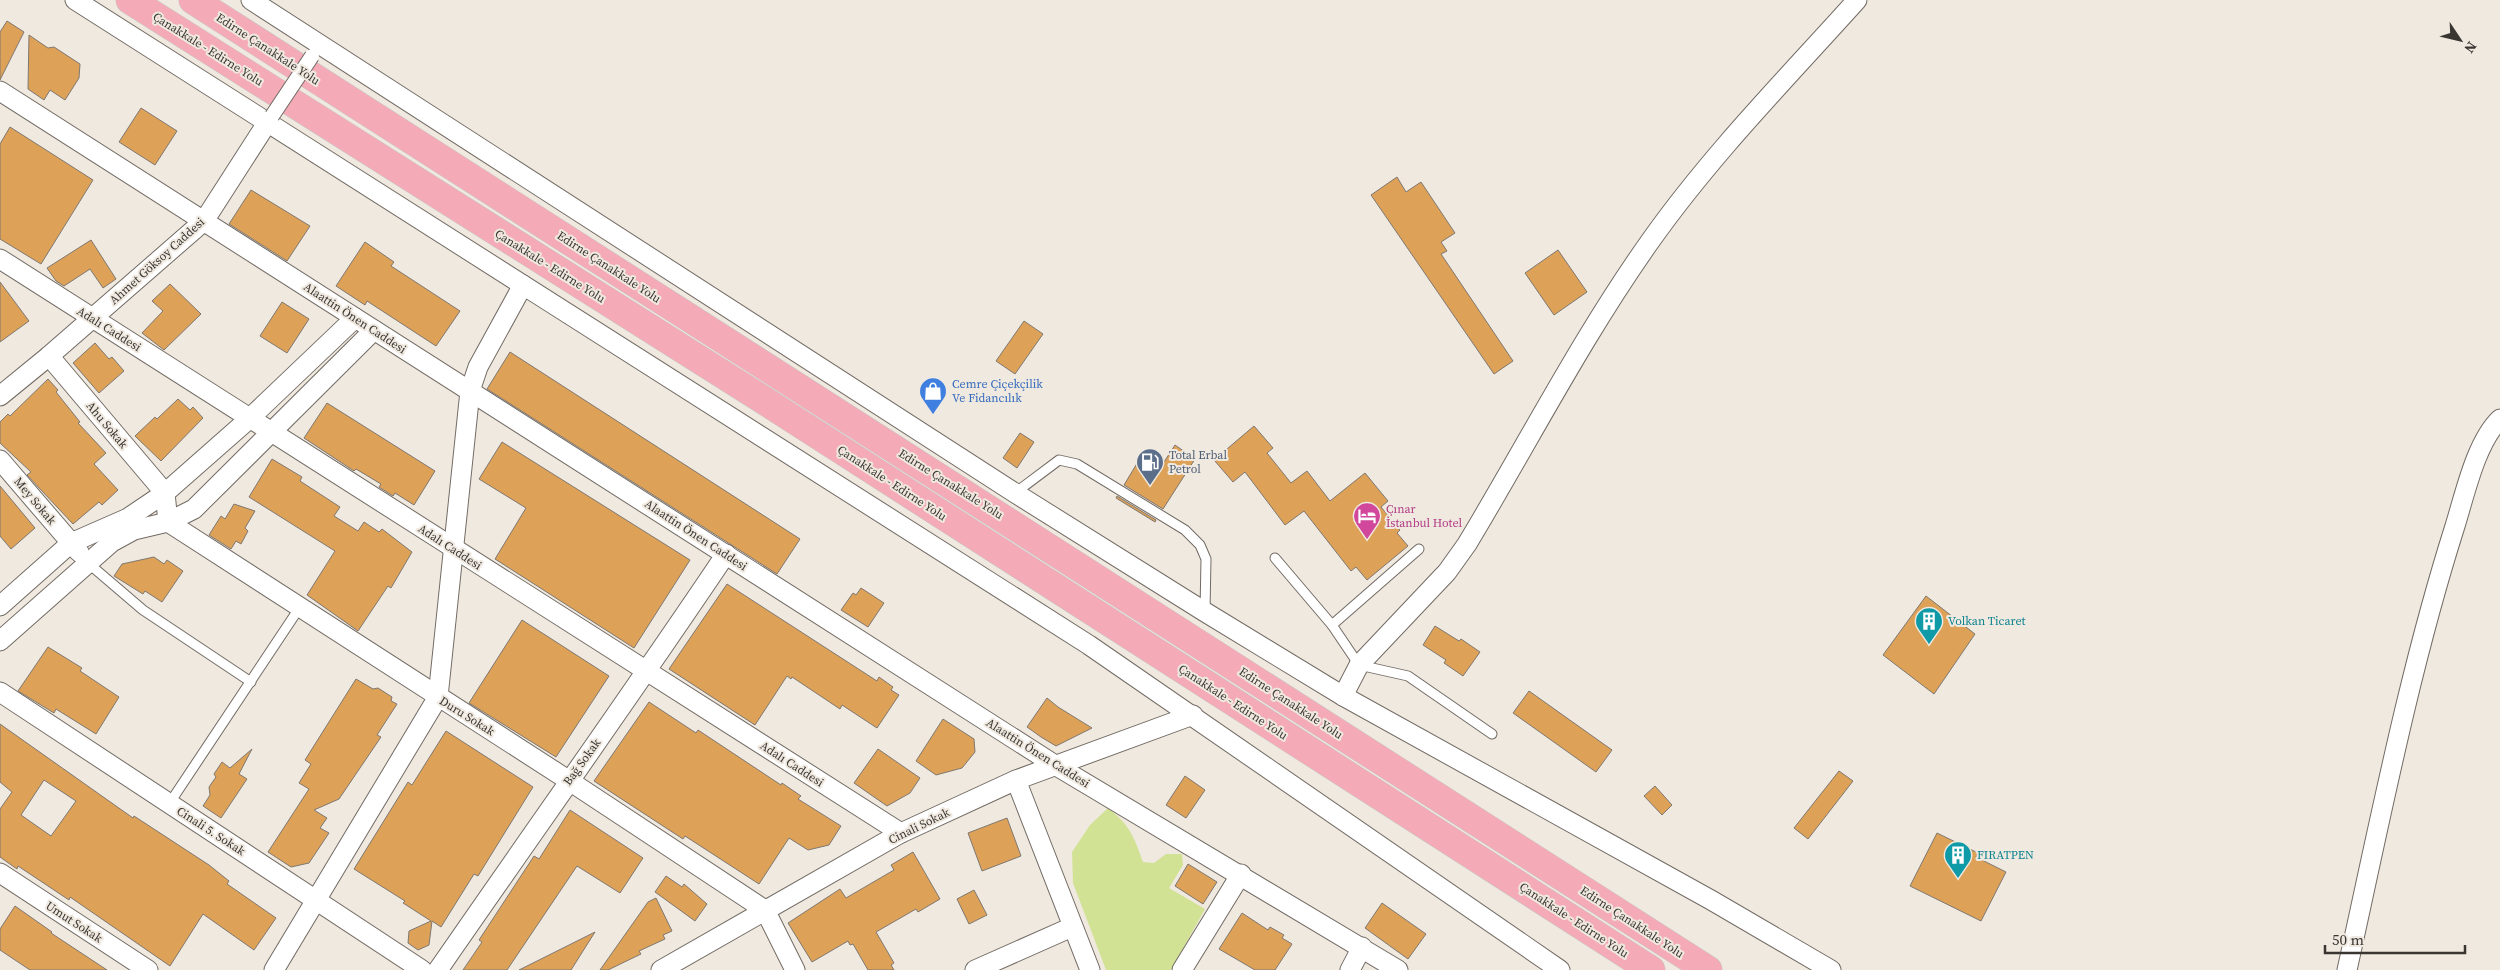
<svg xmlns="http://www.w3.org/2000/svg" width="2500" height="970" font-family="'Source Serif 4',serif">
<rect width="100%" height="100%" fill="#f0e9e0"/>
<path fill="#d1e295" d="M1108 808C1130 825 1134 837 1143 862L1154 863 1166 854H1182L1183 865 1169 888 1205 909 1171 970H1106L1073 883 1072 852 1090 825Z"/>
<g fill="#dda157" stroke="#7f7871" fill-rule="evenodd">
<path d="M7 21 24 32 0 80V32Z"/>
<path d="M29 35 48 48 54 47 80 64 79 78 65 100 50 90 44 100 28 89Z"/>
<path d="M141 108 177 131 155 165 119 142Z"/>
<path d="M10 127 93 180 41 264 0 239V144Z"/>
<path d="M1397 177 1406 192 1421 182 1455 233 1441 242 1447 251 1441 254 1513 361 1494 374 1371 195Z"/>
<path d="M251 190 310 226 287 261 229 224Z"/>
<path d="M91 240 116 279 103 288 90 269 64 286 56 281 47 268Z"/>
<path d="M365 242 394 262 391 266 460 311 436 346 367 301 365 305 336 286Z"/>
<path d="M1558 250 1587 292 1554 315 1525 273Z"/>
<path d="M0 282 29 321 0 342Z"/>
<path d="M170 284 201 314 164 350 142 333 163 311 152 301Z"/>
<path d="M282 302 309 319 287 353 260 336Z"/>
<path d="M1024 321 1043 334 1015 374 996 361Z"/>
<path d="M95 343 109 359 112 357 124 371 99 393 73 363Z"/>
<path d="M510 352 800 539 777 574 487 389Z"/>
<path d="M48 379 58 390 56 392 80 422 78 423 106 453 94 464 118 490 102 505 99 502 73 524 27 475 31 472 0 443V422L8 414 10 416Z"/>
<path d="M178 399 190 410 193 407 203 418 161 461 135 436 155 417 157 419Z"/>
<path d="M327 403 435 471 414 505 395 493 393 496 379 487 381 484 356 469 354 471 304 438Z"/>
<path d="M1254 426 1273 448 1267 453 1291 483 1307 471 1330 501 1365 473 1388 501 1381 507 1400 530 1397 533 1408 546 1367 580 1356 567 1351 571 1304 511 1285 525 1245 472 1233 482 1214 460Z"/>
<path d="M1020 433 1034 442 1017 468 1003 458Z"/>
<path d="M502 442 690 560 634 648 495 559 526 508 479 479Z"/>
<path d="M1175 445 1195 459 1163 509 1124 485 1145 450 1164 462Z"/>
<path d="M272 459 302 477 300 481 340 507 334 516 358 531 364 522 379 532 382 529 412 552 391 588 388 586 358 631 307 595 335 551 249 497Z"/>
<path d="M0 486 35 528 11 549 0 536Z"/>
<path d="M1117 496 1156 520 1155 522 1116 498Z"/>
<path d="M234 504 255 511 245 528 248 531 241 544 236 541 231 549 209 535 221 516 225 519Z"/>
<path d="M154 557 164 564 167 560 183 571 162 602 145 591 143 594 114 576 122 564Z"/>
<path d="M727 584 877 681 879 677 893 687 891 690 899 695 877 728 842 705 840 709 792 677 791 679 787 676 755 725 669 669Z"/>
<path d="M861 588 884 603 868 627 841 610 853 593 856 595Z"/>
<path d="M1926 596 1975 634 1934 694 1883 655Z"/>
<path d="M522 620 609 676 556 757 469 703Z"/>
<path d="M1435 626 1459 641 1461 639 1480 652 1463 676 1444 663 1446 660 1423 645Z"/>
<path d="M48 647 82 668 80 671 119 697 96 734 56 709 54 713 18 691Z"/>
<path d="M356 679 373 689 378 688 392 697 391 701 397 704 377 735 381 737 339 799 314 810 327 818 320 828 329 833 309 863 291 867 268 852 309 789 299 783 311 764 305 760Z"/>
<path d="M1529 691 1612 750 1596 772 1513 713Z"/>
<path d="M1047 698 1058 707 1092 728 1056 746 1041 737 1027 727Z"/>
<path d="M649 702 696 733 698 730 781 785 782 783 801 796 798 799 841 826 829 845 808 850 789 838 759 884 685 836 683 839 594 781Z"/>
<path d="M943 719 974 739 975 752 962 768 936 775 916 761Z"/>
<path d="M0 724 133 818 134 816 209 865 229 881 227 884 276 918 254 950 203 914 170 966 70 897 69 900 18 866 17 869 0 857V809L12 792 0 782ZM44 780 76 801 51 836 21 815Z"/>
<path d="M446 731 533 787 478 876 474 874 441 927 432 921 429 945 418 950 408 943 409 931 431 921 403 903 405 901 354 869 408 782 412 785Z"/>
<path d="M252 749 239 774 247 779 221 818 203 806 210 795 209 787 216 777 214 774 222 762 230 768Z"/>
<path d="M878 749 920 778 910 793 887 806 854 783Z"/>
<path d="M1839 771 1853 781 1808 839 1794 828Z"/>
<path d="M1185 776 1205 790 1186 818 1166 805Z"/>
<path d="M1655 786 1672 805 1662 815 1644 796Z"/>
<path d="M570 810 643 858 620 893 577 866 507 970H463L482 942 479 940 534 856 539 859Z"/>
<path d="M1007 818 1021 856 982 871 968 833Z"/>
<path d="M1937 833 1978 853 1976 857 2006 872 1981 921 1910 886Z"/>
<path d="M913 852 940 899 918 912 916 909 876 932 894 963 891 965 894 970H868L853 944 850 945 848 941 812 962 788 923 840 889 846 898 894 870 891 865Z"/>
<path d="M1188 864 1217 882 1203 904 1175 886Z"/>
<path d="M666 876 682 887 684 884 707 904 695 921 655 892Z"/>
<path d="M974 890 987 915 969 924 957 899Z"/>
<path d="M656 898 672 931 663 935 665 939 639 951 641 954 608 970H600L648 902Z"/>
<path d="M1382 903 1426 934 1408 959 1365 928Z"/>
<path d="M15 906 52 932 51 933 107 970H30L0 950V929Z"/>
<path d="M1242 913 1268 930 1270 927 1284 935 1282 938 1292 944 1275 970H1255L1219 949Z"/>
<path d="M595 932 571 970H519Z"/>
</g>
<g fill="none" stroke-linecap="round" stroke-linejoin="round">
<g stroke="#726b64" stroke-width="11">
<g id="service">
<path d="M1015 493 1059 460 1077 464 1185 530 1200 545 1206 559 1205 611"/>
<path d="M1275 558 1332 625 1419 549"/>
<path d="M88 563 143 610 251 682"/>
<path d="M1332 625 1359 665 1408 676 1492 734"/>
<path d="M169 804 300 607"/>
</g>
</g>
<g stroke="#726b64" stroke-width="21">
<g id="minor">
<path d="M75 0 1089 645 1560 970"/>
<path d="M251 0 1015 493 1205 612 1343 696 1711 900 1831 970"/>
<path d="M0 91 1055 765 1398 970"/>
<path d="M0 259 901 833"/>
<path d="M49 356 165 493 168 522 568 780 765 910 795 970"/>
<path d="M0 396 49 356 204 221 267 123"/>
<path d="M0 460 79 552"/>
<path d="M0 606 71 543 128 518 165 493 250 418 355 318"/>
<path d="M0 641 112 542 134 530 168 522 194 509 374 330"/>
<path d="M0 692 422 970"/>
<path d="M1343 696 1359 665 1447 572 1467 544C1528 443 1582 337 1651 240 1712 154 1786 79 1857 0"/>
<path d="M1016 780 1090 970"/>
<path d="M0 873 148 970"/>
<path d="M274 970 438 697 470 391 478 367 523 285"/>
<path d="M438 970C534 831 632 694 726 554"/>
<path d="M661 970 901 833 1016 780 1193 715"/>
<path d="M975 970 1072 927"/>
<path d="M1182 970 1241 874"/>
<path d="M1350 970 1362 947"/>
<path d="M2347 970C2380 821 2409 671 2455 526 2465 494 2476 442 2500 419"/>
</g>
</g>
<g stroke="#c8c7c6" stroke-width="29">
<g id="trunk">
<path d="M130 0 765 401 1651 970"/>
<path d="M193 0 1708 970"/>
</g>
</g>
<use href="#service" stroke="#fff" stroke-width="9"/>
<use href="#minor" stroke="#fff" stroke-width="19"/>
<use href="#trunk" stroke="#f4aab7" stroke-width="28"/>
<g stroke="#726b64" stroke-width="16" stroke-linecap="butt">
<path id="pedestrian-bridge" d="M272 116 312 56"/>
</g>
<use href="#pedestrian-bridge" stroke="#fff" stroke-width="14"/>
</g>
<defs>
<g id="shop-pin" transform="scale(1.4375)"><path d="M0 17L-7.5 6A9.5 9.5 0 1 1 7.5 6Z" fill="#3f7fe0" stroke="#f0e9e0"/><path d="M-5-2.5h2.3a2.7 3.5 0 0 1 5.4 0H5L5.5 6h-11ZM-1.5-2.5h3a1.5 2.3 0 0 0-3 0Z" fill="#fff"/></g>
<g id="fuel-pin" transform="scale(1.4375)"><path d="M0 17L-7.5 6A9.5 9.5 0 1 1 7.5 6Z" fill="#5c6f8a" stroke="#f0e9e0"/><path d="M-5.5-6h7V0h2V4h1.3V-2.5L3-4.5l.8-.8L6-3V5H2.5V1h-1V6h-7ZM-4.2-4.7v3.2H.2V-4.7Z" fill="#fff"/></g>
<g id="hotel-pin" transform="scale(1.4375)"><path d="M0 17L-7.5 6A9.5 9.5 0 1 1 7.5 6Z" fill="#d1479c" stroke="#f0e9e0"/><path d="M-6-4.5h1.5V1H6V5H4.5V3h-9V5H-6ZM-4 0a1.8 1.8 0 1 1 3.6 0ZM.5 0V-2.5h3Q6-2.5 6 0Z" fill="#fff"/></g>
<g id="building-pin" transform="scale(1.4375)"><path d="M0 17L-7.5 6A9.5 9.5 0 1 1 7.5 6Z" fill="#0f9aa8" stroke="#f0e9e0"/><path d="M-4-6H4V6H1V3H-1V6H-4ZM-2.5-4.3h1.7v1.8h-1.7ZM.8-4.3h1.7v1.8H.8ZM-2.5-1h1.7V.8h-1.7ZM.8-1h1.7V.8H.8Z" fill="#fff"/></g>
</defs>
<g fill-rule="evenodd">
<use href="#shop-pin" x="933" y="391"/>
<use href="#fuel-pin" x="1150" y="462"/>
<use href="#hotel-pin" x="1367" y="516"/>
<use href="#building-pin" x="1929" y="621"/>
<use href="#building-pin" x="1958" y="855"/>
</g>
<g text-anchor="middle" dominant-baseline="central" stroke-width="4" stroke-linejoin="round" paint-order="stroke">
<g font-size="12" fill="#393632" stroke="#f0e9e0">
<text transform="translate(208 49) rotate(32)">Çanakkale - Edirne Yolu</text>
<text transform="translate(268 49) rotate(33)">Edirne Çanakkale Yolu</text>
<text transform="translate(157 261) rotate(-42)">Ahmet Göksoy Caddesi</text>
<text transform="translate(550 266) rotate(32)">Çanakkale - Edirne Yolu</text>
<text transform="translate(609 267) rotate(33)">Edirne Çanakkale Yolu</text>
<text transform="translate(355 318) rotate(33)">Alaattin Önen Caddesi</text>
<text transform="translate(109 329) rotate(32)">Adalı Caddesi</text>
<text transform="translate(107 425) rotate(50)">Ahu Sokak</text>
<text transform="translate(892 483) rotate(33)">Çanakkale - Edirne Yolu</text>
<text transform="translate(951 484) rotate(32)">Edirne Çanakkale Yolu</text>
<text transform="translate(35 501) rotate(50)">Mey Sokak</text>
<text transform="translate(696 535) rotate(33)">Alaattin Önen Caddesi</text>
<text transform="translate(450 547) rotate(33)">Adalı Caddesi</text>
<text transform="translate(1233 702) rotate(33)">Çanakkale - Edirne Yolu</text>
<text transform="translate(1291 703) rotate(33)">Edirne Çanakkale Yolu</text>
<text transform="translate(467 716) rotate(32)">Duru Sokak</text>
<text transform="translate(1038 753) rotate(32)">Alaattin Önen Caddesi</text>
<text transform="translate(582 762) rotate(-54)">Bağ Sokak</text>
<text transform="translate(792 764) rotate(33)">Adalı Caddesi</text>
<text transform="translate(919 826) rotate(-26)">Cinali Sokak</text>
<text transform="translate(211 831) rotate(33)">Cinali 5. Sokak</text>
<text transform="translate(1574 920) rotate(33)">Çanakkale - Edirne Yolu</text>
<text transform="translate(74 922) rotate(33)">Umut Sokak</text>
<text transform="translate(1632 922) rotate(33)">Edirne Çanakkale Yolu</text>
</g>
<g font-size="12" fill="#366cbe" stroke="#f0e9e0" text-anchor="start">
<text x="952" y="384">Cemre Çiçekçilik<tspan x="952" dy="14">Ve Fidancılık</tspan></text>
</g>
<g font-size="12" fill="#4e5e75" stroke="#f0e9e0" text-anchor="start">
<text x="1169" y="455">Total Erbal<tspan x="1169" dy="14">Petrol</tspan></text>
</g>
<g font-size="12" fill="#b23c85" stroke="#f0e9e0" text-anchor="start">
<text x="1386" y="509">Çınar<tspan x="1386" dy="14">İstanbul Hotel</tspan></text>
</g>
<g font-size="12" fill="#0d838f" stroke="#f0e9e0" text-anchor="start">
<text x="1948" y="621">Volkan Ticaret</text>
<text x="1977" y="855">FIRATPEN</text>
</g>
</g>
<g transform="translate(2460 40) rotate(125)" stroke="#f0e9e0" stroke-width="4" paint-order="stroke">
<path d="M0-4L9 19L0 12L-9 19Z" fill="#393632"/>
<text y="-8" font-size="14" font-weight="bold" text-anchor="middle" fill="#393632">N</text>
</g>
<path d="M2325 945v8h140v-8" fill="none" stroke="#393632" stroke-width="2.5"/>
<text x="2332" y="945" font-size="15" fill="#393632" stroke="#f0e9e0" stroke-width="4" paint-order="stroke">50 m</text>
</svg>
